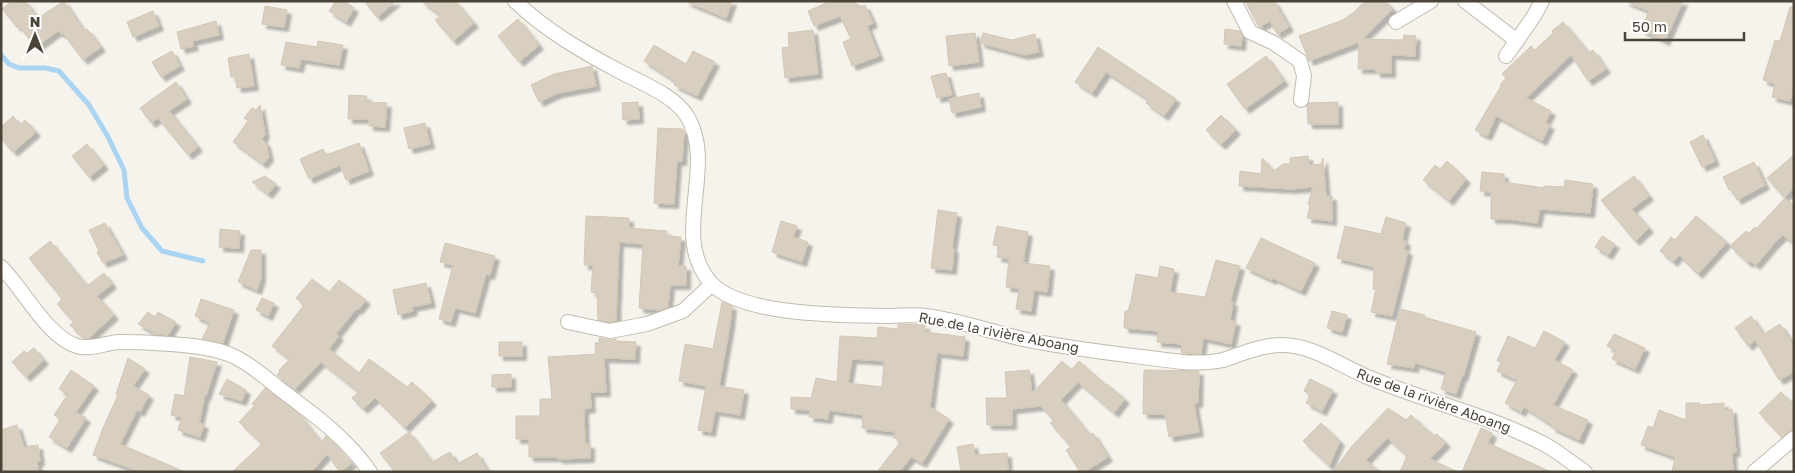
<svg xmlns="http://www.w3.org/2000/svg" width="1795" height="473" font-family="'Golos Text',sans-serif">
<defs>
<filter id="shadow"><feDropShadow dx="4.5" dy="4.5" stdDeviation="1" flood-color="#0004"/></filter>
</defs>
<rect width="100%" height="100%" fill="#f6f3ec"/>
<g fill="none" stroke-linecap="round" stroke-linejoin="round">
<path stroke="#a9d4f2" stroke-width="5" d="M1 55 9 64 19 68H45L59 71 89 105 107 135 124 170 127 198 142 228 162 251 203 261"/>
</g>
<g fill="#d8cfc1" stroke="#d3c7b4" fill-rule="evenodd" filter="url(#shadow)">
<path d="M12 1H25L38 18 64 1 84 31 87 29 101 47 83 60 63 33 61 34 58 31 36 47 19 26 17 27 2 9Z"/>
<path d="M336 1H344L354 8 346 22 329 11Z"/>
<path d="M364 1H396L377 17Z"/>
<path d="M421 1H455L474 23 453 41 435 20 441 16Z"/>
<path d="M685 1H732L726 18Z"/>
<path d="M831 1H855L858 8 865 5 873 23 867 26 879 56 852 66 843 42 851 39 840 16 814 26 808 11Z"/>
<path d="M1245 1H1274L1289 27 1277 34 1270 21 1259 27Z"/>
<path d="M1365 1H1385L1393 9 1362 39 1403 40 1404 35 1416 36 1415 56 1391 55V73H1376V69H1358L1359 42 1309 61 1299 36 1343 20 1354 12Z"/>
<path d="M1625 1H1683L1665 41 1641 30 1649 11Z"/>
<path d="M265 6 287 10 284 27 262 24Z"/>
<path d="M1790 7H1794V86L1790 101 1772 97 1775 84 1763 80 1775 40 1780 41Z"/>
<path d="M153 11 159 26 133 37 127 22Z"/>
<path d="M518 19 539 45 519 62 498 36Z"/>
<path d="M216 21 219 35 192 41 194 46 181 49 177 32Z"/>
<path d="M1563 22 1589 53 1593 50 1606 69 1588 81 1571 55 1526 98 1551 111 1545 123 1550 125 1542 141 1496 116 1487 136 1475 130 1501 86 1500 85 1506 78 1502 74 1531 46 1535 50 1553 33 1552 31Z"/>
<path d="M1225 29 1240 31 1242 36 1241 46 1224 44Z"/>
<path d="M813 30 818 74 785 78 782 48 789 47 788 33Z"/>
<path d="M975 33 979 62 949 66 946 36Z"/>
<path d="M983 33 1012 40 1035 34 1039 52 1024 55 980 43Z"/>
<path d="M318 41 343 45 339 65 301 59 299 68 281 65 286 42 317 47Z"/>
<path d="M654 45 686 64 693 51 715 62 697 96 674 85 675 81 644 61Z"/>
<path d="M1098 47 1176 99 1164 116 1146 103 1148 99 1106 72 1092 93 1075 82Z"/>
<path d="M172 51 180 66 161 77 152 62Z"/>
<path d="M249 54 254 86 237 88 235 76 231 77 228 58Z"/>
<path d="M1266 56 1284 81 1245 109 1227 84Z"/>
<path d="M592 66 596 86 558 93 539 102 531 85 554 74Z"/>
<path d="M946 73 952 95 937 98 931 76Z"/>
<path d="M176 82 187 99 169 111 198 147 188 155 158 118 151 123 140 108Z"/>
<path d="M979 93 981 107 952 113 949 99Z"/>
<path d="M349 95 367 96 366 102 387 103 385 127 369 126V119H348Z"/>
<path d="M638 102 639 119 623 120 622 103Z"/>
<path d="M1338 102V124H1308L1307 106 1309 103Z"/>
<path d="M260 105 265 134 262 139 266 143 269 157 263 164 233 142 248 121 244 118 252 108 256 110Z"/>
<path d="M1221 115 1236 130 1221 145 1206 130Z"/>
<path d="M13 116 20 125 25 120 36 132 13 152 1 138V127Z"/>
<path d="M425 123 430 144 409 149 404 128Z"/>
<path d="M658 128 683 129 684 132 682 161H677L674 204 654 203Z"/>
<path d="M1703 135 1715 161 1702 167 1690 142Z"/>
<path d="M359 143 369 171 346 180 340 165 309 179 300 159 323 149 326 155Z"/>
<path d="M87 144 104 165 89 177 72 156Z"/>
<path d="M1794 155V188L1784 197 1767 178Z"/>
<path d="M1308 156 1309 165 1321 164 1323 158 1326 196H1332V221L1307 218 1310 205 1308 204 1313 187 1291 189 1239 186 1240 171 1261 174 1262 158 1274 171 1283 164H1290V158Z"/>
<path d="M1447 161 1466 179 1449 201 1423 180 1435 165 1440 169Z"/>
<path d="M1754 162 1765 185 1737 200 1731 189 1729 190 1723 177Z"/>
<path d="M1482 172 1504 174V182L1544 188V186L1564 187 1565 180 1593 184 1590 213 1540 209 1537 223 1507 219H1491V192L1480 191Z"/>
<path d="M265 176 276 184 268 194 252 182Z"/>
<path d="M1634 176 1649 196 1632 209 1649 228 1635 241 1601 200Z"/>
<path d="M1785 198 1794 207V244L1783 235 1772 246 1756 265 1750 261 1748 263 1730 246 1746 231 1749 233 1755 227 1756 229Z"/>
<path d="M938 210 957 213 952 248 954 249 952 270 931 268Z"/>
<path d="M586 216 629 218V228L667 231V236L681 237 678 266H686V285H670L668 307 660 310 639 308 643 244 619 242 616 321 610 322 598 320 597 293 591 292 593 265H584Z"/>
<path d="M1696 216 1727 242 1698 274 1679 255 1673 262 1660 251 1671 237 1675 240Z"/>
<path d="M1386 217 1406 223 1402 240 1406 241 1404 250 1408 251 1392 316 1371 312 1376 289H1373L1374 267 1337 258 1345 226 1381 234Z"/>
<path d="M781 221 797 226 793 237 808 242 802 262 772 252Z"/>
<path d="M105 223 123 255 103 263 97 252 99 251 89 230Z"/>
<path d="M997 226 1028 232 1023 263 1050 266 1047 292 1034 290 1031 311 1016 309 1019 288 1006 287 1009 259 997 257 999 246 993 245Z"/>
<path d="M220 229 240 231 239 248 219 247Z"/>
<path d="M1602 236 1615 244 1608 255 1595 247Z"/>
<path d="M1261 238 1315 263 1301 291 1273 278 1272 280 1246 268Z"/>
<path d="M50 241 87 286 104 273 112 284 97 296 114 315 89 338H83L70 325 74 322 57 304 62 299 29 258Z"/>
<path d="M445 243 495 256 490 275 486 274 475 313 455 308 451 322 439 319 453 265 440 262Z"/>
<path d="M251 250H261V278L257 290 238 282Z"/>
<path d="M1216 260 1240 266 1230 302H1233L1230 320 1236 322 1231 344 1203 338 1201 354 1181 353 1182 344 1157 342 1158 331 1124 328 1125 311H1128L1131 301 1136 274 1158 278 1160 266 1174 269 1170 292 1205 297Z"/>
<path d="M312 279 329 292 339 280 366 300 358 310 356 309 336 334 339 336 329 349 359 373 369 359 407 387 412 382 432 401 405 428 375 398 363 409 352 398 359 392 321 362 295 389 277 375 280 372 279 370 290 359 272 346 304 305 296 298Z"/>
<path d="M426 283 431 303 412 307 413 311 398 315 393 290Z"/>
<path d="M262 298 274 303 268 316 256 310Z"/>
<path d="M201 299 234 310 223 343 202 339 210 323 195 316Z"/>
<path d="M722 302 732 306 730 325 719 386 744 390 740 415 715 411 711 432 698 430 706 386 679 381 685 344 713 349Z"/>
<path d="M1400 309 1425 315 1424 317 1476 332 1463 377 1462 376 1456 394 1441 389 1446 372 1415 363 1414 368 1387 364Z"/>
<path d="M1332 311 1347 315 1342 332 1327 328Z"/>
<path d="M148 312 155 317 158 312 176 322 168 335 156 334 138 324Z"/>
<path d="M1751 316 1764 334 1780 324 1794 346V372L1779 380 1755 340 1748 346 1735 328Z"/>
<path d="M898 324 925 325V332L965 337 963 356 937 353 930 407 949 419 922 463 911 457 899 472H877L901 441 893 437 896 432 862 428 863 415 829 410 828 419 809 417 810 410 791 409V397L811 398 816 378 837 382 840 336 877 338 878 327 898 329ZM852 359 884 361 882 387 848 383Z"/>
<path d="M1544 331 1565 342 1554 360 1573 370 1553 405 1588 420 1579 440 1551 427 1552 425 1524 407 1521 412 1505 403 1517 380 1497 371 1501 362 1497 361 1508 336 1535 348Z"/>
<path d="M1614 334 1645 348 1635 369 1612 359 1616 351 1607 346Z"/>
<path d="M599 338 609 340 616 339V341L636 342 635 359 604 358 606 392H590L591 408 584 409 585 444H590V458L558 459V457H529V439H516V416H540V399H552L548 357 596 354 595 343H599Z"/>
<rect x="499" y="342" width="23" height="14"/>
<path d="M34 348 44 360 26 377 12 362 24 351 27 353Z"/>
<path d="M190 357 217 362 206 396 205 395 199 423 204 424 200 437 178 430 182 417 171 415 175 394 184 396Z"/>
<path d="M128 358 145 369 133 386 149 395 140 412 137 410 120 444 185 472H141L93 455 103 428 118 395 116 394Z"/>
<path d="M1062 361 1071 370 1079 361 1106 385 1107 384 1125 399 1114 413 1078 382 1061 400 1090 435 1093 433 1108 457 1084 472H1080L1066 450 1071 447 1050 423 1054 421 1041 406 1012 409V425H987L986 398H1007L1005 372 1029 370 1032 394Z"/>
<path d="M71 370 94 386 76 412 86 418 67 448 49 437 60 419 54 415 68 394 59 389Z"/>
<path d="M1144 370 1199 371 1198 403H1194L1199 432 1169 437 1165 414H1143Z"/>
<path d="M511 374V387H492V375Z"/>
<path d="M227 379 246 390 242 401 219 394Z"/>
<path d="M1310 379 1333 390 1322 411 1306 403 1310 395 1304 391Z"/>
<path d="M265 388 299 414 321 442 326 436 352 463 340 472 327 454 311 472H232L262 444 239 422 255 405 252 404Z"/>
<path d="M1781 392 1794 405V429L1782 437 1759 413Z"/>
<path d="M1686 403H1699L1700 405 1724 403V410L1732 409 1736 452H1732L1733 472H1672L1675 457 1641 445 1648 426 1653 428 1659 410 1686 420Z"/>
<path d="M1388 408 1406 420 1411 415 1434 436 1437 434 1446 443 1430 459 1458 472H1400L1407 456 1387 438 1366 460 1380 472H1333L1352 446Z"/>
<path d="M1321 423 1340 441 1329 466 1303 441Z"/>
<path d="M17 425 24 447 38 445 40 461 37 462 39 472H4L1 458V430Z"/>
<path d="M1481 428 1492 433 1488 443 1551 472H1462Z"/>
<path d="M409 432 432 462 450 452 457 464 477 453 488 472H395L380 453Z"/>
<path d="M973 444 975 455 1007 453 1008 472H961L957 447Z"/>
</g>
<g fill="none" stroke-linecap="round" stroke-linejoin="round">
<g stroke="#c2bbae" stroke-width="16">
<g id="street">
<path d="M515 1C545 30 583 52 619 71 641 83 674 95 687 116 718 167 669 236 711 283 741 316 844 315 887 316 899 316 913 314 926 316 958 320 991 332 1023 339 1075 350 1129 355 1182 362 1196 363 1209 363 1223 360 1242 354 1261 345 1282 345 1314 345 1342 367 1370 378 1428 402 1488 415 1544 444 1558 451 1571 463 1585 472"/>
<path d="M1234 1 1250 32 1274 43 1300 61 1304 76 1301 100"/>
<path d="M1465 1 1517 41"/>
<path d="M1396 22 1431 1"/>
<path d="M1506 56 1534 16 1542 1"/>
<path d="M1 267C23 288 47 337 77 346 91 350 105 343 119 342 130 342 142 342 153 343 176 344 214 346 235 357 252 365 266 378 281 390 313 414 347 438 370 472"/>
<path d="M568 322 610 331 647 324 683 311 712 284"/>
<path d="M1754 472 1794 438"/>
</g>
</g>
<use href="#street" stroke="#fff" stroke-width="14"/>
</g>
<g text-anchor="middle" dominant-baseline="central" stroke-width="4" stroke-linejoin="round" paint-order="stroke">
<g font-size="14" fill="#4b4439" stroke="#fff">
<text transform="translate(999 332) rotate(11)">Rue de la rivière Aboang</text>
<text transform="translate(1434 400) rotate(20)">Rue de la rivière Aboang</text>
</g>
</g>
<rect width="1795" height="473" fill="none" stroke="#4b4439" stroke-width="5"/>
<g transform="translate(35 35)" stroke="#ffffff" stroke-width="4" paint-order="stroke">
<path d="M0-4L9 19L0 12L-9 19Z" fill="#4b4439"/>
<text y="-8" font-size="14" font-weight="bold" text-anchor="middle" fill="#4b4439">N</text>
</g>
<path d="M1625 32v8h119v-8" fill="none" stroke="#4b4439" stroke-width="2.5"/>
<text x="1632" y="32" font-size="15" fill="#4b4439" stroke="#ffffff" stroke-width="4" paint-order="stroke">50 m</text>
</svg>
